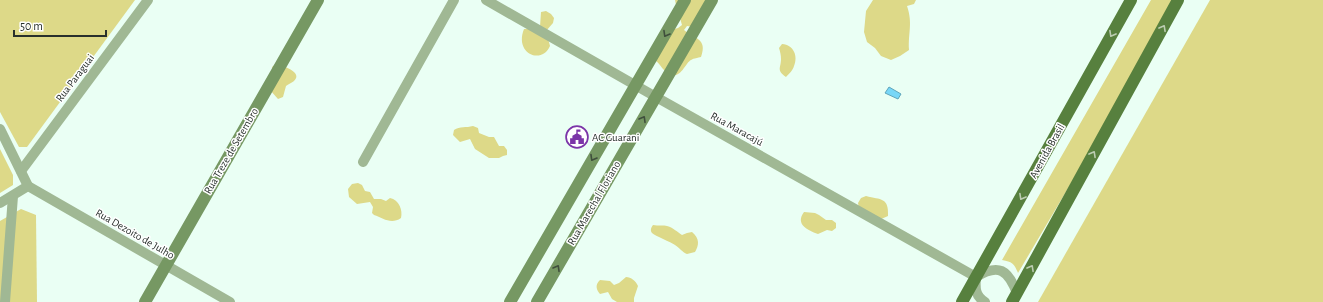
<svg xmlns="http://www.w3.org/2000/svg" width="1323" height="302" font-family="'Alegreya Sans',sans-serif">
<rect width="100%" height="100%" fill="#eafff4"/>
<g fill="#ddd988">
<path d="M0 0H135L27 147H19L0 112Z"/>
<path d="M675 0H714L694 27 687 26 684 30C694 39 708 38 701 57 698 58 694 58 691 60 685 63 681 80 669 74 663 71 661 65 656 61L668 31 678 28 682 25 676 5Z"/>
<path d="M873 0H916L914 4 907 6C913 24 908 32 909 50L900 56 891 60 881 56 875 48 867 42 864 32 866 11Z"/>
<path d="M1151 0H1179L1018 273C1014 263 1012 262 1002 260Z"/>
<path d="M1210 0H1323V302H1038Z"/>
<path d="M546 11 551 14 554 18 553 23 546 31 550 46C542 65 514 54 524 29H535L540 27 541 12Z"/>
<path d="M782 44C794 45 798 56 794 66 793 70 789 74 786 77 776 70 781 68 781 59 781 55 780 51 779 48Z"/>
<path d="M276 64C281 65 304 72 294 81 292 83 288 84 286 86L283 97 278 99 270 90 273 70 272 67Z"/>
<path d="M473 126 478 128 479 133 489 137H494L499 146H504L507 150V155L503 156 499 158H489L475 149 470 139 460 142 453 135 454 130C460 126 466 128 473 126Z"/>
<path d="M0 149 13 175V185L0 193Z"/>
<path d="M358 183 362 185 365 191 370 192 374 199H381L386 201 390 198C399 200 403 210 401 218 391 225 383 218 374 215L372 213 373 207 370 202 357 204 349 197 348 189 352 184Z"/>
<path d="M866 196C881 200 889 197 888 216L879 220 859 208 858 203 861 198Z"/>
<path d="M21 209 36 215 37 302H0V221Z"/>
<path d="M804 212 815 213 819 215 826 220H832L836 223V228L832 231 827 230 818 234C807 230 795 224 804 212Z"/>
<path d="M653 225C658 226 664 225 667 226 674 228 677 232 682 235L687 233 692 232C700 239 699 245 695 252L687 254C682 252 680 248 675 245 671 242 655 236 652 233 650 230 651 228 653 225Z"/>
<path d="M626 277C631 277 636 281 638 286L634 298V302H617L612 299 608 292 600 294C596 289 595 285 600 280L610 281 614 285 619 283Z"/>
</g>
<path fill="#78d7f7" stroke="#60a5ba" d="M889 87 901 94 898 99 885 93Z"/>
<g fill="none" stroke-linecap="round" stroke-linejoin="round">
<g stroke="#a0b894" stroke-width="10">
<path d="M486 0 656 97 976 277"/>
<path d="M0 129 28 186 0 203"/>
<path d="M363 162 454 0"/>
<path d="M21 171 148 0"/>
<path d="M28 186 230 302"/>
<path d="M976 277C999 263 1008 270 1017 293"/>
<path d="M976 277C975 288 975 296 985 302"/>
<path d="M5 302 13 196"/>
</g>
<g stroke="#769863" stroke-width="12">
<path d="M145 302 318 0"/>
<path d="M510 302 685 0"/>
<path d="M537 302 712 0"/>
</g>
<g stroke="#57803e" stroke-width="12">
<path d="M962 302 1131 0"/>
<path d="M1012 302 1178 0"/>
</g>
</g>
<defs><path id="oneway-chevron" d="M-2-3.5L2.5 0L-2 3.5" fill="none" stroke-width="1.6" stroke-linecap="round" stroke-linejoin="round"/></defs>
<g stroke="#bcccb2">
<use href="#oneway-chevron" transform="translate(1163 28) rotate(-61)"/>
<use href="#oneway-chevron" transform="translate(1112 34) rotate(119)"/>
<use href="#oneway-chevron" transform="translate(1093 154) rotate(-61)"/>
<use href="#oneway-chevron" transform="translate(1022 197) rotate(119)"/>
<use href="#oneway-chevron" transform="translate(1031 268) rotate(-61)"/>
</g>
<g stroke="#3f4f3c">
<use href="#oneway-chevron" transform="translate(666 34) rotate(120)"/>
<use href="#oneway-chevron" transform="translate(643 119) rotate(-60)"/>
<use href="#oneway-chevron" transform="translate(593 158) rotate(120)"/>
<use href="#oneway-chevron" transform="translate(557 268) rotate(-60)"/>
</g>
<defs>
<g id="civic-ring" transform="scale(1.15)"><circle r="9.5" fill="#fff" stroke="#7b35a8" stroke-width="1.5"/><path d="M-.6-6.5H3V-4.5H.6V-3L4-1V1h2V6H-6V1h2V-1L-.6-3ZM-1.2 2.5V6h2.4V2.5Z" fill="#7b35a8"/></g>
</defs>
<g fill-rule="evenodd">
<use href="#civic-ring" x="577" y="137"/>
</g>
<g text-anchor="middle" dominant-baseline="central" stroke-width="3" stroke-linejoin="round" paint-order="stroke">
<g font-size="11" fill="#28302c" stroke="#fff">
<text transform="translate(75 78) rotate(-53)">Rua Paraguai</text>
<text transform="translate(737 129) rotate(29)">Rua Maracajú</text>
<text transform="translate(231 151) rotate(-60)">Rua Treze de Setembro</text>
<text transform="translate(1047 151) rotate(-61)">Avenida Brasil</text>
<text transform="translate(594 203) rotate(-60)">Rua Marechal Floriano</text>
<text transform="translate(135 234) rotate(30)">Rua Dezoito de Julho</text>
</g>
<g font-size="11" fill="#28302c" stroke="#fff" text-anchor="start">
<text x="592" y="137">AC Guarani</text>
</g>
</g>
<path d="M14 30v6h92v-6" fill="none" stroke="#28302c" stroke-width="2"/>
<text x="20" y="30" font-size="12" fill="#28302c" stroke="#ffffff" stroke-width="3" paint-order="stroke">50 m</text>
</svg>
